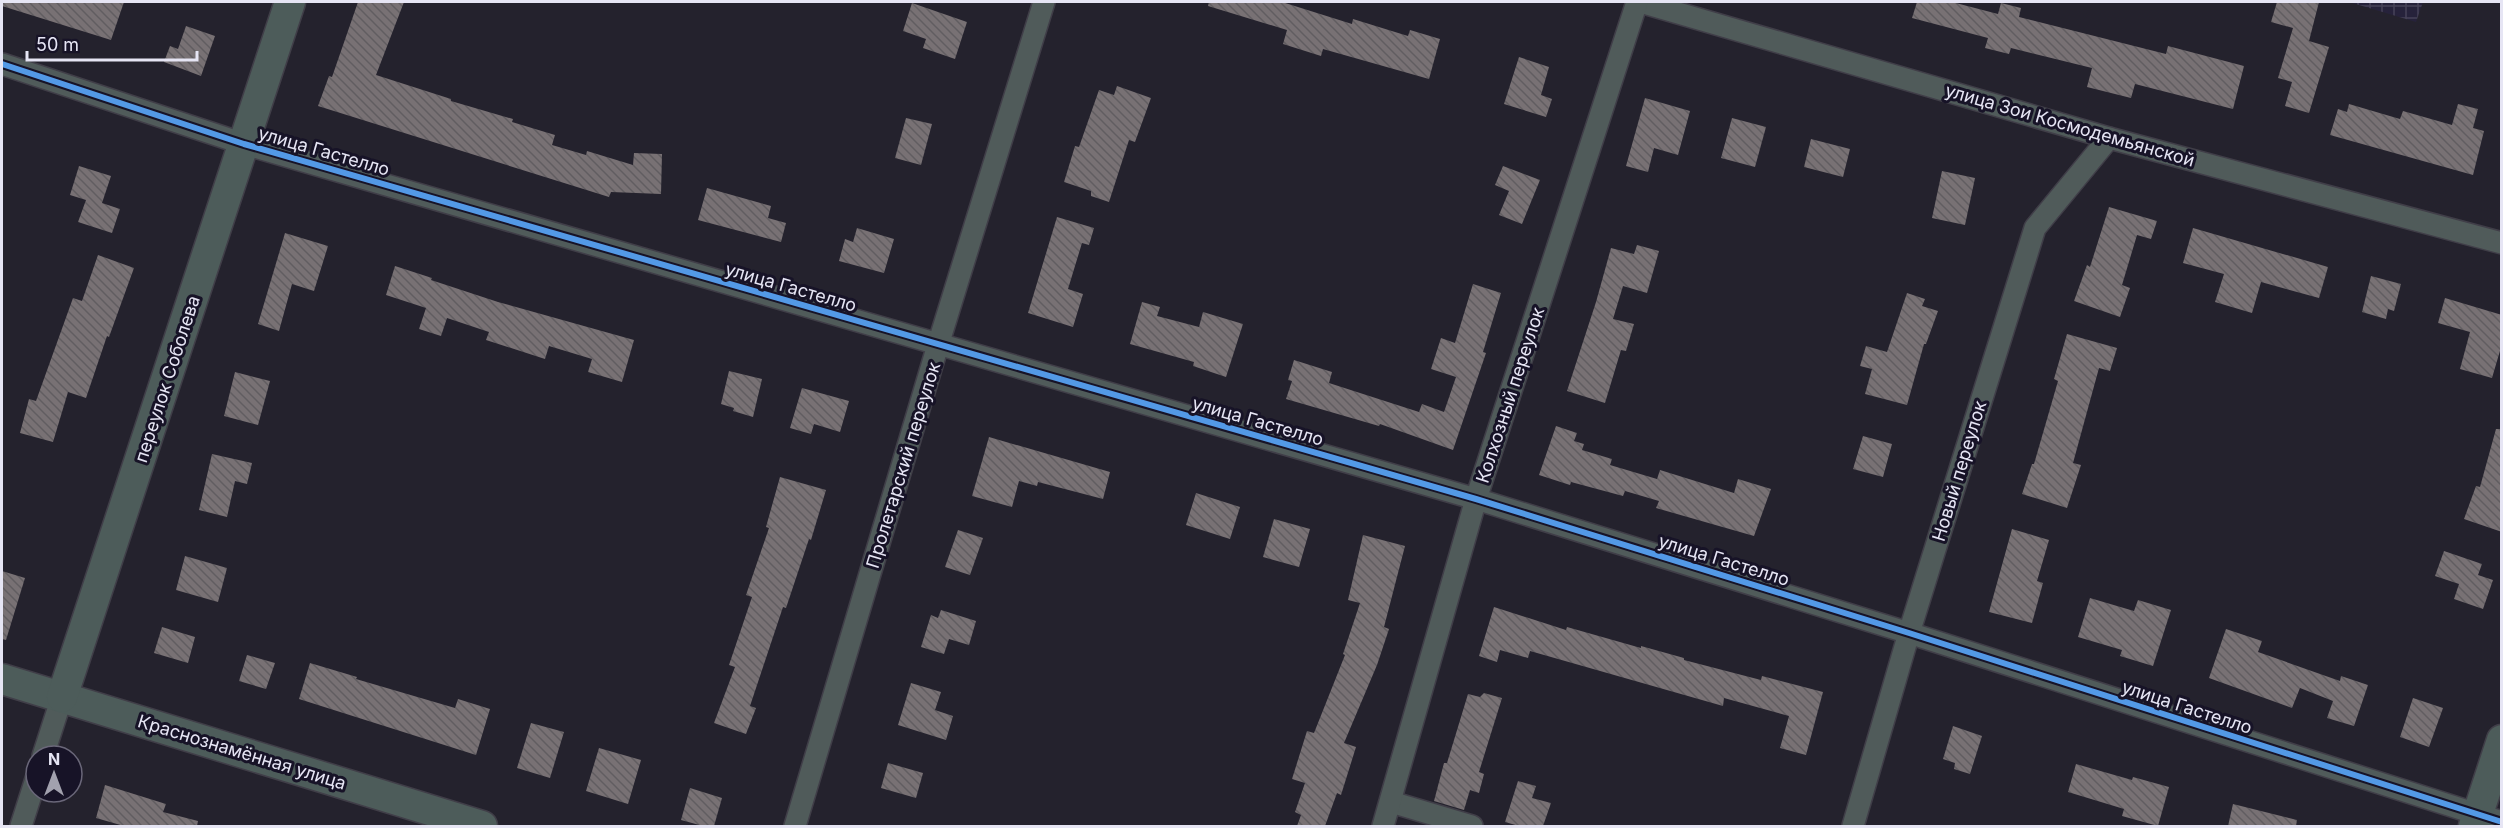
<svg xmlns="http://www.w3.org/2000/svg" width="2503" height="828" font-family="Inter,sans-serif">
<defs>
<pattern id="industrial-grid" width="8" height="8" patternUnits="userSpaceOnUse" patternTransform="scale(1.5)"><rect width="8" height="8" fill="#26223b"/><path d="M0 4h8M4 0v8" fill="none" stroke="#464258"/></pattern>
<pattern id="building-back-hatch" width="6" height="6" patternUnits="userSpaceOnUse" patternTransform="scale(1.5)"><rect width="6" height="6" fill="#787174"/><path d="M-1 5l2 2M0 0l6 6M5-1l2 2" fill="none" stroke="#615d61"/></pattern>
</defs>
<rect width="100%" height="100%" fill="#24222d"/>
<path fill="url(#industrial-grid)" d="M2349 2H2423L2416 22Z"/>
<g fill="url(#building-back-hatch)">
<path d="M2 2H124L111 40 2 6Z"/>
<path d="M358 2H404L376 75 451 99V101L513 119 512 122 555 135 552 145 586 155 587 151 633 165 634 153 662 154 661 194 611 192 609 197 318 106 329 76 332 77Z"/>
<path d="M1209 2H1282L1352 24 1353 19 1408 36 1410 30 1440 39 1429 79 1323 49 1321 56 1283 44 1287 30 1208 6Z"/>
<path d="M1917 2H1952L1998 14 2001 3 2021 8 2019 17 2166 54 2168 46 2244 66 2233 109 2135 84 2131 98 2087 87 2092 68 2011 48 2009 54 1985 48 1988 38 1912 18Z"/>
<path d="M2277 2H2319L2309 41 2329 47 2309 113 2285 106 2292 82 2278 78 2293 28 2271 22Z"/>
<path d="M912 3 967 22 955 59 923 48 926 39 903 31Z"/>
<path d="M186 26 215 36 201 76 164 62 170 46 178 49Z"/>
<path d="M1519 57 1549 67 1541 95 1552 99 1546 117 1504 104Z"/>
<path d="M1117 86 1151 98 1135 142 1129 140 1109 202 1091 196V191L1064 182 1075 146 1079 147 1099 90 1114 95Z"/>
<path d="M1645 98 1690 111 1678 155 1654 148 1648 172 1626 166Z"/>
<path d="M2349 104 2400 119 2403 111 2452 125 2458 104 2478 109 2473 128 2484 131 2473 175 2330 135 2338 109 2347 112Z"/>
<path d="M906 118 932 124 921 165 895 158Z"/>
<path d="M1732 118 1766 127 1755 167 1721 158Z"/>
<path d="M1811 139 1850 149 1843 177 1804 167Z"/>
<path d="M79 166 111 176 102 203 120 209 112 233 78 222 86 200 70 195Z"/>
<path d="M1503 166 1540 180 1522 224 1499 215 1509 191 1495 185Z"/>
<path d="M1942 171 1975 178 1965 225 1932 218Z"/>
<path d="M707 188 771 206 768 218 786 223 781 242 698 220Z"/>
<path d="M2109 207 2157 221 2151 239 2137 235 2122 285 2130 288 2120 317 2074 301 2087 265 2090 267Z"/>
<path d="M1057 217 1094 228 1089 245 1082 243 1068 289 1083 294 1073 327 1028 313Z"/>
<path d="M857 228 894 239 884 273 839 261 845 239 853 242Z"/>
<path d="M2193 228 2328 267 2319 298 2261 282 2252 313 2215 302 2224 274 2183 263Z"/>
<path d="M285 233 328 246 314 291 292 284 279 331 258 324Z"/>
<path d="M1637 245 1659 251 1647 293 1623 286 1613 319 1634 324 1626 351 1621 350 1605 403 1567 391 1596 302 1611 248 1634 254Z"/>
<path d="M98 255 134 268 109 337 107 336 86 398 68 392 53 442 20 433 29 399 36 401 73 298 82 301Z"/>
<path d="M395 266 432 278 431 280 498 302 634 340 622 382 588 372 592 359 549 346 545 359 486 340 489 332 447 318 441 336 419 329 426 308 386 295Z"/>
<path d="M2371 276 2401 284 2394 311 2388 309 2386 319 2362 312Z"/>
<path d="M1473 284 1501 293 1483 352 1486 353 1453 450 1380 424 1379 426 1286 399 1292 381 1288 380 1294 360 1332 372 1329 383 1419 412 1422 404 1444 412 1456 377 1431 369 1441 338 1455 343Z"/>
<path d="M1907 293 1925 299 1922 306 1938 311 1926 344H1924L1907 405 1865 394 1872 369 1860 366 1866 346 1887 352Z"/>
<path d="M2445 298 2502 315V344L2492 378 2460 369 2470 332 2438 323Z"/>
<path d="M1142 302 1160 307 1157 316 1199 327 1203 312 1243 324 1226 377 1193 366 1194 362 1130 344Z"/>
<path d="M2067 334 2117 348 2110 371 2099 368 2073 463 2081 465 2067 508 2022 494 2032 464H2034L2058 381 2054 379Z"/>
<path d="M729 371 762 379 753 417 733 411 734 408 721 404Z"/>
<path d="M235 372 270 381 258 425 224 416Z"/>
<path d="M802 388 849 401 840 432 814 424 811 434 790 428Z"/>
<path d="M1556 426 1577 433 1574 441 1584 444 1582 450 1612 459 1610 465 1657 479 1660 470 1734 493 1738 479 1771 489 1754 536 1656 508 1659 501 1625 491 1623 496 1571 482 1570 485 1539 475Z"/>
<path d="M2496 429H2502V532L2464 519 2476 486 2480 487Z"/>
<path d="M1863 436 1892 444 1883 477 1853 469Z"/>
<path d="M989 437 1110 472 1103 499 1038 482 1037 486 1019 481 1012 507 972 496Z"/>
<path d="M212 454 252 463 247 484 235 481 227 517 199 510Z"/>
<path d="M780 477 826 490 811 540 809 539 786 608 783 607 750 706 756 708 746 734 714 723 735 667 729 665 752 597 746 595 769 528 766 527Z"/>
<path d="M1196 493 1240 507 1230 539 1186 525Z"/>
<path d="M1274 519 1310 529 1299 567 1263 557Z"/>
<path d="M2012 529 2049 540 2037 581 2043 583 2032 623 1989 612Z"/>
<path d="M958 530 983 538 970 575 945 567Z"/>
<path d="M1363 535 1405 546 1384 627 1389 629 1377 665 1344 743 1356 747 1341 795 1337 793 1325 826H1297L1301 815 1295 812 1305 783 1292 779 1307 731 1314 733 1345 655 1343 654 1360 603 1348 600Z"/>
<path d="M2444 551 2482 564 2478 575 2493 580 2483 609 2454 599 2459 584 2435 576Z"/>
<path d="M185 556 227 568 218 602 176 590Z"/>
<path d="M2 571 25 578 6 640 2 639Z"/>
<path d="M2090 598 2134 611 2138 600 2171 610 2153 666 2120 656 2122 650 2078 637Z"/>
<path d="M1494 607 1566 630 1567 627 1641 648V646L1684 658V660L1761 680 1762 676 1823 692 1806 755 1780 748 1789 716 1724 698 1723 706 1530 651 1528 658 1500 650 1497 662 1479 656Z"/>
<path d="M941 610 976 621 969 645 949 639 944 654 921 647 931 615 938 618Z"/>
<path d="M162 627 195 637 188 663 154 653Z"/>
<path d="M2226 629 2262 641 2258 652 2340 681 2341 676 2368 685 2354 726 2327 718 2333 701 2300 688 2292 708 2209 678Z"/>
<path d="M247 655 275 663 266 689 239 681Z"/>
<path d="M310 663 357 677 356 679 455 708 458 699 490 709 476 755 299 699Z"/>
<path d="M911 683 941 692 935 710 953 716 946 740 898 725Z"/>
<path d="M1484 693 1502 698 1479 772 1484 774 1479 793 1470 790 1464 810 1434 801 1444 763H1447L1468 694 1480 697Z"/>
<path d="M2413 698 2443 708 2429 747 2400 737Z"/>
<path d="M531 723 564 732 550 778 517 768Z"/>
<path d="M1953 726 1982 736 1970 774 1954 769 1955 763 1943 759Z"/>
<path d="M599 748 641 760 628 804 586 791Z"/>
<path d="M888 763 923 773 916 798 881 788Z"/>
<path d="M2076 764 2132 780 2133 777 2169 787 2158 826 2122 816 2124 809 2068 792Z"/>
<path d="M1518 781 1536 786 1532 798 1551 803 1543 826H1519L1505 822Z"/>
<path d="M105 785 166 804 163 812 198 821 197 826H124L96 818Z"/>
<path d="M690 788 722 798 714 826H703L681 820Z"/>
<path d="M2233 804 2297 820 2296 826H2228Z"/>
</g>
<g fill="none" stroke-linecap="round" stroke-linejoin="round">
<g stroke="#403e48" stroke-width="24">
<g id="minor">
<path d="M1640 2 2109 138 2502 243"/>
<path d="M2 64 244 144 1476 499 1909 633 2502 822"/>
<path d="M43 756 62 697"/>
<path d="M1391 802 1472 826"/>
<path d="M21 826 36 779"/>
<path d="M795 826 938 345 1044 2"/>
<path d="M1383 826 1476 499 1637 2"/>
<path d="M1853 826 1909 633 2035 228 2109 138"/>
</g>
</g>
<g stroke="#403e48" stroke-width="33">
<g id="secondary">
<path d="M2 679 482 826"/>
<path d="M62 697 290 2"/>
<path d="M2474 826 2502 740"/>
</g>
</g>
<use href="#minor" stroke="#505b5a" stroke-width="21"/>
<use href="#secondary" stroke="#4d5c5a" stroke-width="30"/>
<g stroke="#171327" stroke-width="10">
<path id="cycleway" d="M2 64 244 144 1476 499 1909 633 2502 822"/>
</g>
<use href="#cycleway" stroke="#5399e6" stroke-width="6"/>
</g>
<g text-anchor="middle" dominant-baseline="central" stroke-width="6" stroke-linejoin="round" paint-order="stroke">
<g font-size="18" fill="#e6e5f4" stroke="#171327">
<text transform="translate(2070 125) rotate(16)">улица Зои Космодемьянской</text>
<text transform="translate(324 151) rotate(16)">улица Гастелло</text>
<text transform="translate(791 287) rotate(16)">улица Гастелло</text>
<text transform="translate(167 379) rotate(-72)">переулок Соболева</text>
<text transform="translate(1510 395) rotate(-72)">Колхозный переулок</text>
<text transform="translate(1258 421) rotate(16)">улица Гастелло</text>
<text transform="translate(903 465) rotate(-73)">Пролетарский переулок</text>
<text transform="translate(1959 471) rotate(-73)">Новый переулок</text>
<text transform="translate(1724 560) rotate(17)">улица Гастелло</text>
<text transform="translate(2187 707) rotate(18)">улица Гастелло</text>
<text transform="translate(242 752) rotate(17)">Краснознамённая улица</text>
</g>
</g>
<rect width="2503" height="828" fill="none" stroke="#e6e5f4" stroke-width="6"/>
<g transform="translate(54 774)"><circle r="28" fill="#171327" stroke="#6a6779" stroke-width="1.5"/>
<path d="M0-4.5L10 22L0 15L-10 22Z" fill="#a2a1ae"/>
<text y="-9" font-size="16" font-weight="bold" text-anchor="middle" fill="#e6e5f4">N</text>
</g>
<path d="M27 51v9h170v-9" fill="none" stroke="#e6e5f4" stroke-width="3"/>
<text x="36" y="51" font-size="18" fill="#e6e5f4" stroke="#171327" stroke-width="4.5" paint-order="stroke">50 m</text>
</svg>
